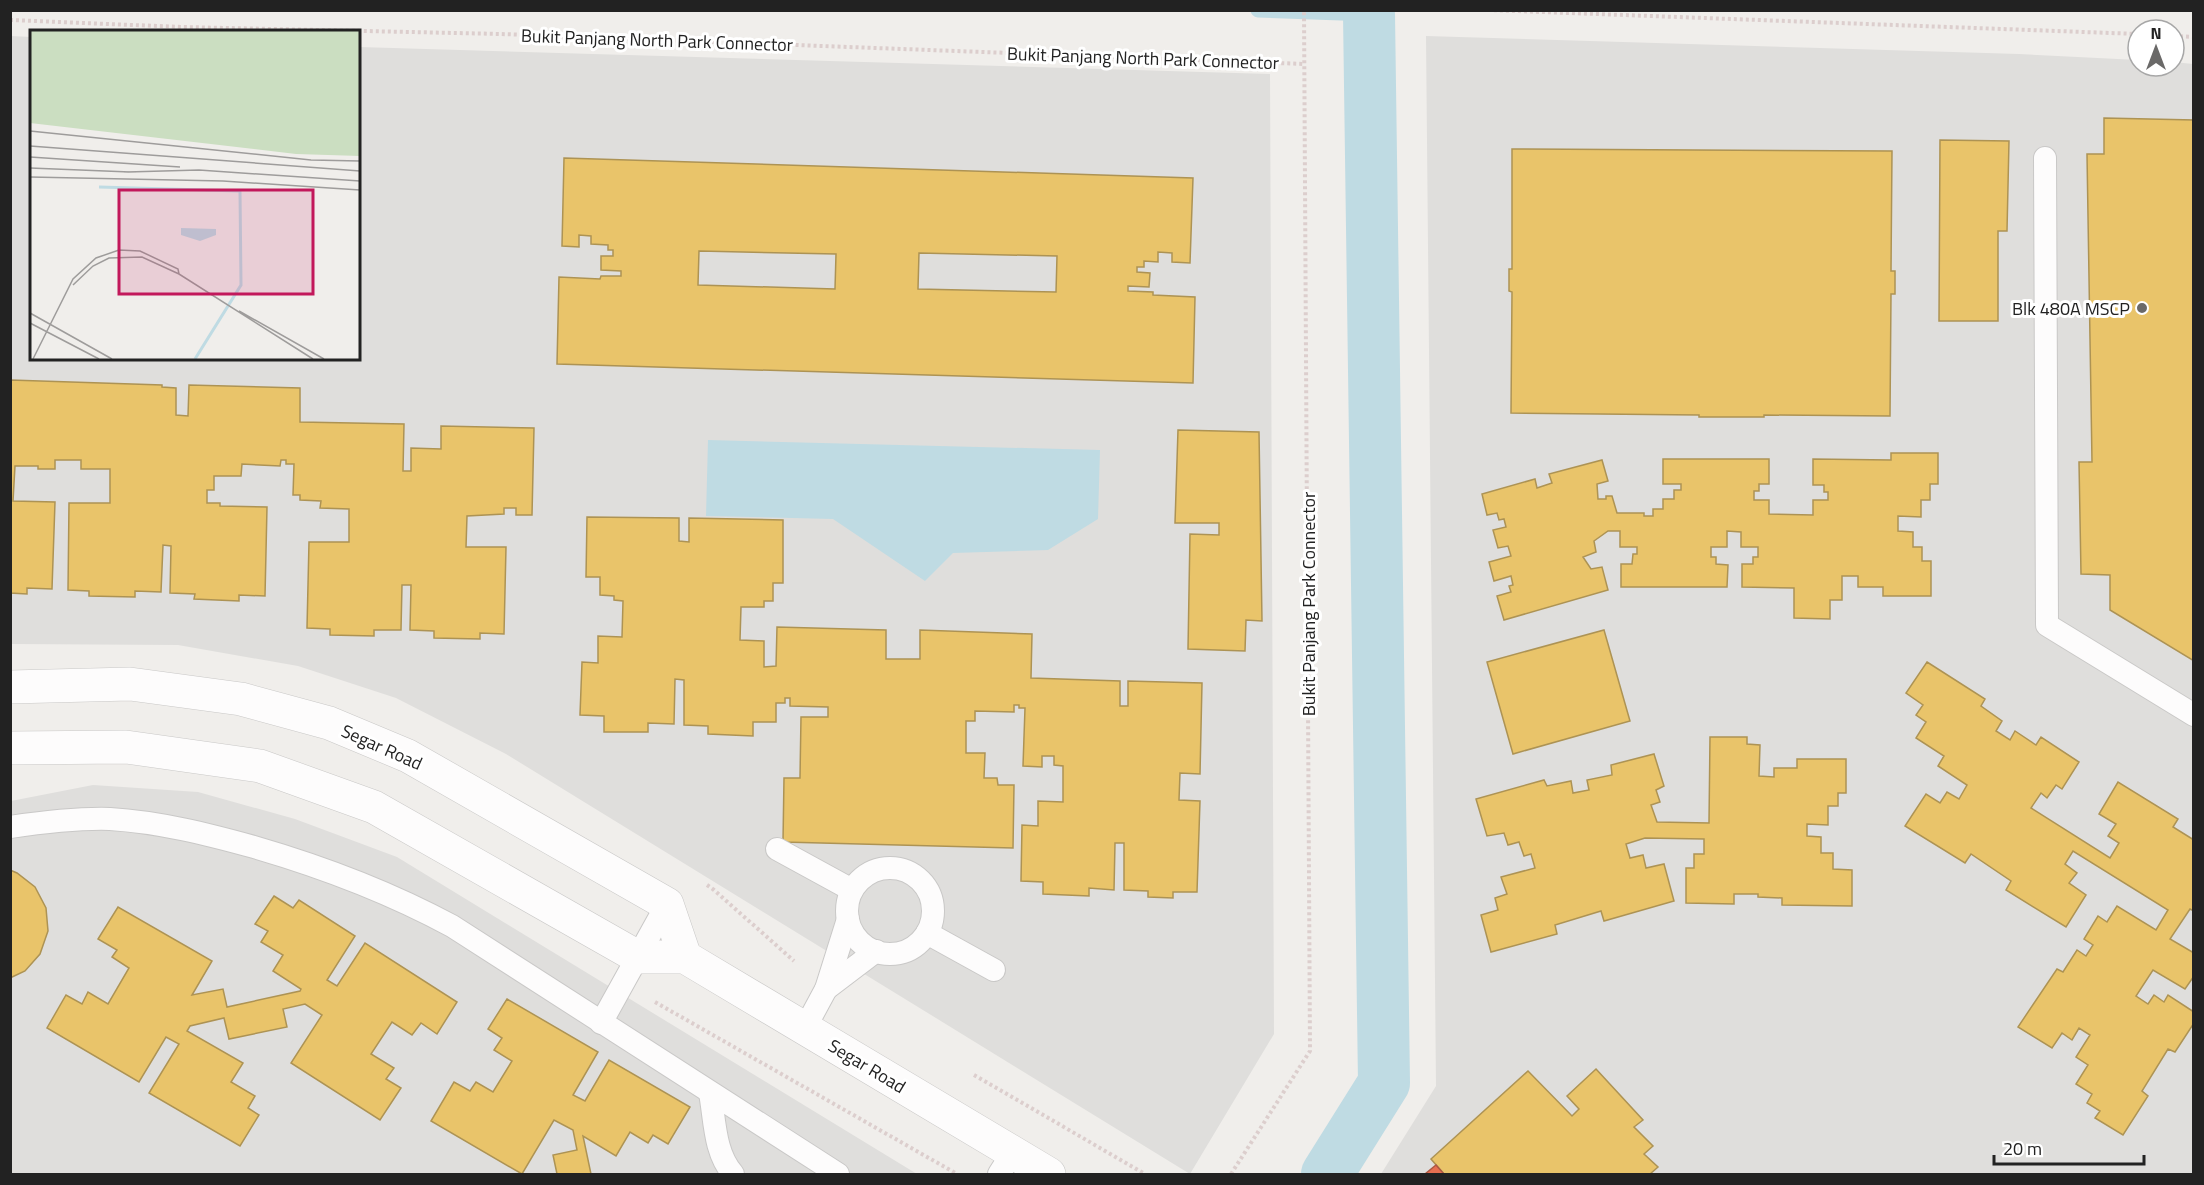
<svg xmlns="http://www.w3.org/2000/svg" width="2204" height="1185" font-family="'Titillium Web',sans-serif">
<rect width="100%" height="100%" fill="#f0eeeb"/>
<g fill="#dfdedc">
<path d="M11 36 31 37 32 358H358L359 47 1270 74 1274 1034 1190 1174 506 754 396 698 298 666 178 645 11 644Z"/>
<path d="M1426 36 2019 54 2138 60V66H2174V62L2193 64V1174H1381L1436 1086Z"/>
<path d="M93 785 198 792 295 819 397 857 917 1174H11V801Z"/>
</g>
<path fill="#bfdbe3" d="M708 440 1100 450 1098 519 1048 550 953 553 925 581 833 519 706 516Z"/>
<g fill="#e9c46a" stroke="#ad9354" stroke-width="1.5" fill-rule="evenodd">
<path d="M2104 118 2194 120V661L2110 610V575L2081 574 2079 462H2092L2087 154H2104Z"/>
<path d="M1940 140 2009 141 2007 231H1998V321H1939Z"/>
<path d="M1512 149 1892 151 1891 271H1895V294H1891L1890 416 1764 415V417H1699V415L1511 413 1512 292 1509 291V269H1512Z"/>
<path d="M564 158 1193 178 1190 263 1172 262V253L1158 252V262L1144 261V267H1137V272L1150 273 1149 287 1128 286V291L1153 292V295L1195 297 1193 383 557 364 559 277 600 279 601 276H621V271L601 270V256H613V250H608V245L591 244V236L579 235V247L562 246ZM699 251 836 254 835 289 698 285ZM919 253 1057 256 1056 292 918 289Z"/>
<path d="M10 380 162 385V387L176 388V415L188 416 189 385 300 388V422L404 424 403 471H411V448L441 449V426L534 428 532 515H516V508H504V514L467 516 466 547H506L504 634 480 633V639L434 638V631L410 630 411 585H402L401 630H374V636L330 635V629L307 628 309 542H349V509L320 508 321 501 300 500V495H293L294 464H286V460H281L280 466 242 464 241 476H214V490H207V503H220V506L267 507 265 596 239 595V601L194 599 195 594 170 593 171 546 163 545 161 592 135 591V597L89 596V591L68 590 69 503H110V469H81V460H55V469H38V466H15L13 501 55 502 52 589 27 588V594L10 593Z"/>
<path d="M1178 430 1259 432 1262 621 1246 620 1245 651 1188 649 1190 534 1219 535V523H1175Z"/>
<path d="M1891 453H1938V484H1930V500H1921V517L1898 516V531L1913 532V547H1922V561H1931V596H1883V587H1858V576H1842V600H1830V619L1794 618V588L1742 587V564H1753V557H1758V547H1741V532L1727 531V547H1711V557H1716V564L1728 565 1727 587H1621V564H1632L1633 554H1637V547H1620V531H1608L1594 541 1596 552 1583 557 1591 569 1602 567 1608 590 1504 620 1497 596 1511 592 1509 586 1513 585 1511 576 1494 581 1489 562 1511 556 1508 546 1498 548 1493 530 1506 527 1504 519 1499 520 1497 513 1487 515 1482 494 1535 479 1537 488 1552 483 1549 474 1602 460 1608 481 1597 484 1598 499H1606V496H1612L1617 513H1644V516H1653V509H1663V499H1674V490H1681V484H1663V459H1769V484H1759V491H1754V500H1769V514L1813 515V500H1828V492H1824V485H1813V459L1891 460Z"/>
<path d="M587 517 679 518V541L689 542V518L783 520V583H773V601H764V607H741L740 640 764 641V667L776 666 777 627 886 630V659H920V630L1032 634 1031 678 1120 681V706H1128V681L1202 683 1200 774 1180 773 1179 800 1200 801 1197 892H1173V898L1148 897V891L1124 890V843H1115L1114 890 1089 888V896L1043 894V882L1021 881 1022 825 1038 826V801L1063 802V766L1054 765V756H1042V767L1023 766 1025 708H1019V705H1014V712L975 711V721H966V753H985L984 778H997L998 785H1014L1013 848 783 842 784 778H800L801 717H828V707L790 706V698H785V703H776V722H753V736L708 734V726L684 725V680L675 679 674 724 648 723V732H604V716L580 715 582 662 598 663V636L622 637 623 601 614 600V596L600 595V577H586Z"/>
<path d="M1604 630 1630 721 1513 754 1487 662Z"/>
<path d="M1927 662 1985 699 1981 706 2002 721 1996 731 2010 740 2015 731 2036 745 2041 737 2079 762 2062 789 2056 785 2047 798 2041 793 2031 808 2110 858 2119 843 2108 836 2116 824 2099 814 2118 782 2178 819 2173 827 2194 840V911L2190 909 2170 939 2194 953V976L2185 989 2153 970 2136 996 2148 1004 2154 995 2164 1002 2168 995 2194 1012V1023L2175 1052 2168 1049 2142 1091 2148 1096 2123 1135 2095 1118 2100 1111 2087 1103 2092 1094 2076 1084 2088 1065 2076 1057 2090 1035 2079 1028 2072 1040 2062 1033 2052 1048 2018 1027 2057 969 2063 972 2077 950 2086 956 2093 945 2084 939 2098 916 2107 922 2117 906 2156 930 2168 910 2073 851 2065 864 2077 873 2069 883 2086 895 2066 927 2006 890 2011 881 1971 854 1965 863 1905 826 1926 794 1940 803 1947 792 1959 799 1967 785 1938 766 1944 756 1916 738 1926 722 1916 715 1923 705 1906 693Z"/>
<path d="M1710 737H1747V744L1760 745 1759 776 1774 777V768H1797V759H1846V793H1838V806H1828V825L1807 824V836L1821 837V853H1833V869L1852 870V906L1782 905V898L1758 897V894H1734V904L1686 903V868H1694V854H1704V839L1645 838 1626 844 1630 858 1643 855 1646 868 1664 864 1674 901 1604 921 1601 911 1555 925 1557 934 1491 952 1481 915 1498 910 1495 898 1507 894 1501 877 1535 868 1531 854 1524 856 1519 842 1508 845 1504 833 1487 836 1476 799 1544 780 1547 786 1571 781 1573 793 1589 790 1587 780 1612 775 1611 765 1654 754 1664 786 1656 790 1660 802 1651 805 1657 822 1709 823Z"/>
<path d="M10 870 17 873 35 887 46 908 48 931 40 954 25 971 10 978Z"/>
<path d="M274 896 293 908 299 900 355 936 327 980 337 986 365 943 457 1002 437 1034 421 1023 412 1035 392 1022 371 1054 394 1068 386 1079 401 1088 380 1120 291 1063 322 1015 305 1004 283 1009 287 1027 229 1039 224 1018 190 1026 187 1031 243 1063 231 1082 255 1096 248 1108 259 1115 240 1146 149 1093 179 1044 166 1037 139 1082 47 1028 66 995 82 1004 88 992 108 1004 129 968 112 957 117 950 98 939 118 907 212 961 192 995 223 989 227 1007 300 991 301 989 273 971 283 955 261 942 268 931 255 924Z"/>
<path d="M507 999 598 1052 573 1095 585 1101 609 1060 690 1107 668 1144 653 1135 648 1143 630 1132 616 1156 583 1136 591 1174H557L553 1155 577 1150 573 1130 554 1120 522 1174 431 1121 454 1082 470 1091 476 1082 493 1092 512 1061 494 1050 502 1038 488 1029Z"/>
<path d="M1596 1069 1643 1120 1634 1127 1653 1146 1644 1154 1658 1167 1650 1174H1444L1431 1159 1528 1071 1572 1116 1579 1109 1567 1096Z"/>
</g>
<path fill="#e76f51" stroke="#ac5843" stroke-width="1.5" d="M1436 1165 1444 1174H1425Z"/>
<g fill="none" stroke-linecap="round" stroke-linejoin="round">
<path stroke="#bfdbe3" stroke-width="15" d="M1258 10 1369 14"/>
<path stroke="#bfdbe3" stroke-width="52" d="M1327 1174 1384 1083 1369 14"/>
<g stroke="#c9c8c7" stroke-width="24">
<g id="service">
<path d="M2045 158 2047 625 2194 715"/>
<path d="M10 827C44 822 77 818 110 819 159 822 207 834 254 847 323 867 389 892 452 926L838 1174"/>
<path d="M777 849 852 890"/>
<circle cx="890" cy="911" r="43"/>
<path d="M927 933 994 970"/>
<path d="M826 989 876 951"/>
<path d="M601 1023 667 904"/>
<path d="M805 1028 826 989 848 919"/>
<path d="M710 1093C715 1120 714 1152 733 1174"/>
<path d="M999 1174 1013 1152"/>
</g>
</g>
<g stroke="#c9c8c7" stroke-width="34">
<g id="tertiary">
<path d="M10 687 130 684 241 699 329 723 408 756 667 904 685 957"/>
<path d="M10 748 126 747 260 766 374 807 638 957H685L1049 1174"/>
</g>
</g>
<g stroke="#dccecd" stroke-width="4" stroke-dasharray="3 3" stroke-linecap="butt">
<path d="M1488 10 2138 34"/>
<path d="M10 20 182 27 501 34 1304 64"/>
<path d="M2174 36 2194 37"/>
<path d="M707 885 714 890 794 961"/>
<path d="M655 1002 957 1174"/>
<path d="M974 1075 1145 1174"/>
<path d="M1231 1174 1310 1051 1304 10"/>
</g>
<use href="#service" stroke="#fdfcfc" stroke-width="22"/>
<use href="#tertiary" stroke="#fdfcfc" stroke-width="33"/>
</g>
<circle fill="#6a6968" stroke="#fff" stroke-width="2" cx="2142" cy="308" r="6"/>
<g text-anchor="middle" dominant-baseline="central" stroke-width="6" stroke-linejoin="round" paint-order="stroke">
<g font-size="18" fill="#222" stroke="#fff">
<text transform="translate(657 40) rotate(2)">Bukit Panjang North Park Connector</text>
<text transform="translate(1143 58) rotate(2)">Bukit Panjang North Park Connector</text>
<text transform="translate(1308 604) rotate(-90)">Bukit Panjang Park Connector</text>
<text transform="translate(382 747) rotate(24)">Segar Road</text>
<text transform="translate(867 1066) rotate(31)">Segar Road</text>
</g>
<g font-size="18" fill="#222" stroke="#fff" text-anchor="end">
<text x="2130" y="308">Blk 480A MSCP</text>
</g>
</g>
<g transform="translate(30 30)">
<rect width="330" height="330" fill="#f0eeeb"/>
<path d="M0 1H330V126L266 124 0 93Z" fill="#cbdec1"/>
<path d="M151 198 186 199V205L170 211 151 205Z" fill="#bfdbe3"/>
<path fill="none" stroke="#bfdbe3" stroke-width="3" d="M69 157 210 161M165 329 211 255 210 161"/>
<path fill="none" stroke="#9e9c9b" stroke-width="1.5" d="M0 101 281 130 330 131M0 116 330 141M0 127 150 137M0 138 100 142M97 142 169 140 330 151M0 147 193 151 330 160M43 255 63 236 79 228 112 227 149 244 283 329M209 281 294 329M0 283 82 329M0 293 69 329M3 329 43 249 66 228 89 220 110 221 148 239 149 244"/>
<path fill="#c2185b" fill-opacity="0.15" stroke="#c2185b" stroke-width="3" d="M89 160H283V264H89Z"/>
<rect width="330" height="330" fill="none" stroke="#222" stroke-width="3"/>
</g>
<rect width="2204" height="1185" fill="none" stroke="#222222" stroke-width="24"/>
<g transform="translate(2156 48)"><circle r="28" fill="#ffffff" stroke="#a7a7a7" stroke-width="1.5"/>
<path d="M0-4.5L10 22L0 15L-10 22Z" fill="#6a6968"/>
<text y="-9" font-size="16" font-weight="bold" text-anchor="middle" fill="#222222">N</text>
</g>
<path d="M1994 1155v9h150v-9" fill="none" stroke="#222222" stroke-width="3"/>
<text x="2003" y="1155" font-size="18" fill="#222222" stroke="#ffffff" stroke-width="4.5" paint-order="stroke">20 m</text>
</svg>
